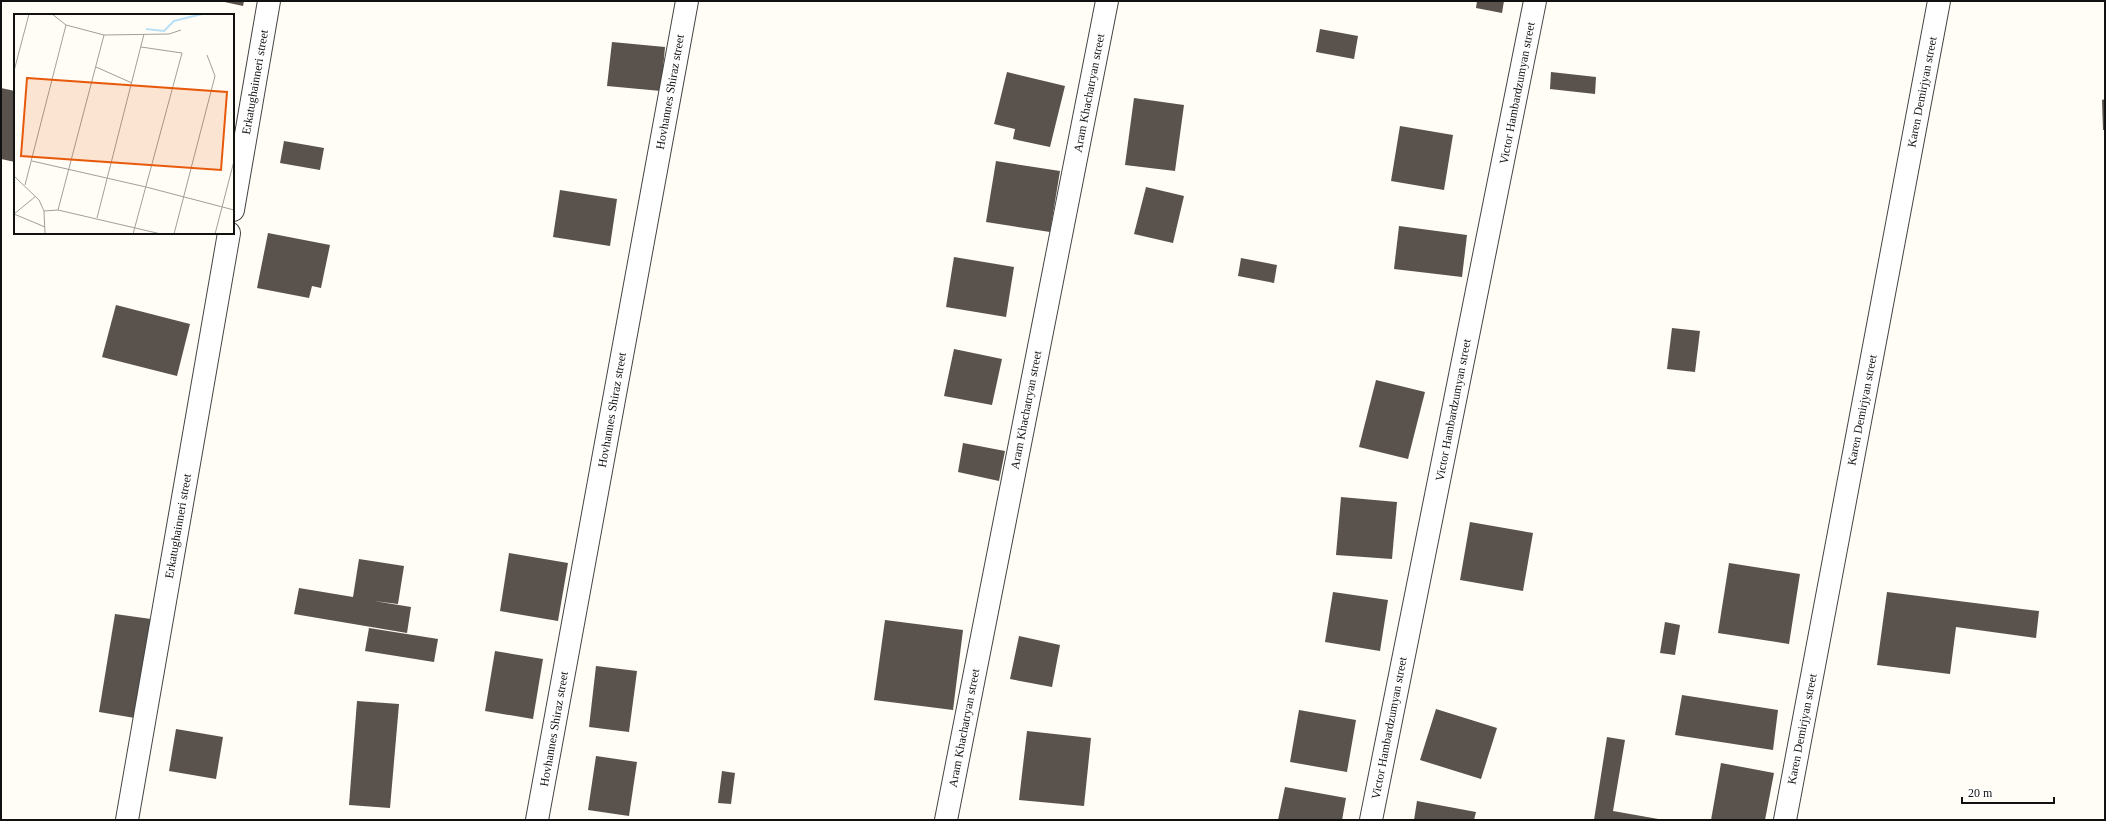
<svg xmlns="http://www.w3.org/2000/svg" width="2106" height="821" font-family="Georgia,serif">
<rect width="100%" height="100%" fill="#fffdf5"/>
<g fill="#5a524d">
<path d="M220 1H244L243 6Z"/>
<path d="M1477 1H1504L1502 13 1476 8Z"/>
<path d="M1320 29 1358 36 1354 59 1316 52Z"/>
<path d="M612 42 665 47 661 91 607 86Z"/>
<path d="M1007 72 1065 86 1050 147 1013 139 1015 129 994 124Z"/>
<path d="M1551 72 1596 77 1595 94 1550 89Z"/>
<path d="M1 88 15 91V162L1 159Z"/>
<path d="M1134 98 1184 105 1175 171 1125 165Z"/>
<path d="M2105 99V130H2103L2102 100Z"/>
<path d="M1400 126 1453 135 1444 190 1391 181Z"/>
<path d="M284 141 324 148 320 170 280 163Z"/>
<path d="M996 161 1060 171 1050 232 986 222Z"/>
<path d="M1146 187 1184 196 1173 243 1134 234Z"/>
<path d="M560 190 617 199 610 246 553 237Z"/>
<path d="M1399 226 1467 235 1462 277 1394 269Z"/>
<path d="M268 233 330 245 321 288 312 286 309 298 257 288Z"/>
<path d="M954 257 1014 267 1006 317 946 307Z"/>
<path d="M1241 258 1277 265 1274 283 1238 276Z"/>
<path d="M116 305 190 324 177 376 102 357Z"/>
<path d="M1672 328 1700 331 1695 372 1667 369Z"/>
<path d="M954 349 1002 359 992 405 944 396Z"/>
<path d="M1376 380 1425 392 1408 459 1359 447Z"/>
<path d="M963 443 1005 451 999 481 958 472Z"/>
<path d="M1341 497 1397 502 1392 559 1336 555Z"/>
<path d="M1470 522 1533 533 1523 591 1460 580Z"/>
<path d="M509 553 568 563 558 621 500 611Z"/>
<path d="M359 559 404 566 398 604 374 601 411 607 407 633 294 614 299 588 353 597Z"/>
<path d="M1729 563 1800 574 1789 644 1718 633Z"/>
<path d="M1333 592 1388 600 1380 651 1325 642Z"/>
<path d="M1887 592 2039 611 2036 638 1956 627 1950 674 1877 665Z"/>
<path d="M115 614 151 619 135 718 99 712Z"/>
<path d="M885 620 963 630 953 710 874 700Z"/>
<path d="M1665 622 1680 625 1675 655 1660 653Z"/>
<path d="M369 628 438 639 434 662 365 651Z"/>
<path d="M1019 636 1060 645 1052 687 1010 679Z"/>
<path d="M495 651 543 659 533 719 485 711Z"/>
<path d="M596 666 637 671 629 732 589 727Z"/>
<path d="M1682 695 1778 710 1773 750 1675 735Z"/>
<path d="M357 701 399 704 390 808 349 805Z"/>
<path d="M1436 709 1497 728 1481 779 1420 760Z"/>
<path d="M1299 710 1356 720 1347 772 1290 762Z"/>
<path d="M176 729 223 737 216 779 169 771Z"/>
<path d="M1027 731 1091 738 1084 806 1019 800Z"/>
<path d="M1607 737 1625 740 1613 811 1664 820H1594Z"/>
<path d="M596 756 637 762 629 816 588 810Z"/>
<path d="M1721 763 1774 773 1765 820H1711Z"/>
<path d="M722 771 735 773 731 804 718 803Z"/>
<path d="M1285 787 1346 798 1342 820H1278Z"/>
<path d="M1417 801 1476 812 1474 820H1414Z"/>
</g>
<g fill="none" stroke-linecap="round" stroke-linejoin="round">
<g stroke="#444" stroke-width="24">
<g id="minor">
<path d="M233 210 269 1"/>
<path d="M127 820 229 233"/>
<path d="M537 820 687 1"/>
<path d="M946 820 1107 1"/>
<path d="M1371 820 1535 1"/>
<path d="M1785 820 1939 1"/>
</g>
</g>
<use href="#minor" stroke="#fff" stroke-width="22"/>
</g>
<g text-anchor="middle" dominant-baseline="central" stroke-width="4" stroke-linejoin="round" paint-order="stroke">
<g font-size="12" fill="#111" stroke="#fff">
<text transform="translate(255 82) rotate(-80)">Erkatughainneri street</text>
<text transform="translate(670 92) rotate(-80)">Hovhannes Shiraz street</text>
<text transform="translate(1922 92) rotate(-79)">Karen Demirjyan street</text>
<text transform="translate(1089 93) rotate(-79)">Aram Khachatryan street</text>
<text transform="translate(1517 93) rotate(-79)">Victor Hambardzumyan street</text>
<text transform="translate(612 410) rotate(-80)">Hovhannes Shiraz street</text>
<text transform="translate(1026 410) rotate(-79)">Aram Khachatryan street</text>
<text transform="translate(1453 410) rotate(-79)">Victor Hambardzumyan street</text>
<text transform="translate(1862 410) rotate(-79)">Karen Demirjyan street</text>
<text transform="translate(178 526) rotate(-80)">Erkatughainneri street</text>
<text transform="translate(964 728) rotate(-79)">Aram Khachatryan street</text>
<text transform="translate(1389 728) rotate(-79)">Victor Hambardzumyan street</text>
<text transform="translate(554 729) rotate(-80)">Hovhannes Shiraz street</text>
<text transform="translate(1802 729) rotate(-79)">Karen Demirjyan street</text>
</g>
</g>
<g transform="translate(14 14)">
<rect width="220" height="220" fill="#fffdf5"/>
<path fill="none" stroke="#b9e0f7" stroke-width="2" d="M132 15 150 17 160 7 188 0"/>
<path fill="none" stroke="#a09f9a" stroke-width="1" d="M38 0 52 11 90 21 155 20 167 16M82 53 118 69M0 57 15 0M18 147 132 173 220 196M0 162 25 186 30 197 31 220M11 171 52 11M44 196 90 21M30 197 44 196 147 220M0 200 31 213M0 200 22 182M83 204 130 20M119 220 168 39 127 33M160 220 201 62 193 41M201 220 220 147"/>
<path fill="#e8590c" fill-opacity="0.15" stroke="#e8590c" stroke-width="2" d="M13 64 213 78 207 156 7 142Z"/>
<rect width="220" height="220" fill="none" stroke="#111" stroke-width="2"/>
</g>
<rect width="2106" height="821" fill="none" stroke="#111111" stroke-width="4"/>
<path d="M1962 797v6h92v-6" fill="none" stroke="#111111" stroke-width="2"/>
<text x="1968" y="797" font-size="12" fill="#111111" stroke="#ffffff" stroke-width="3" paint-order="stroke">20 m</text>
</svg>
